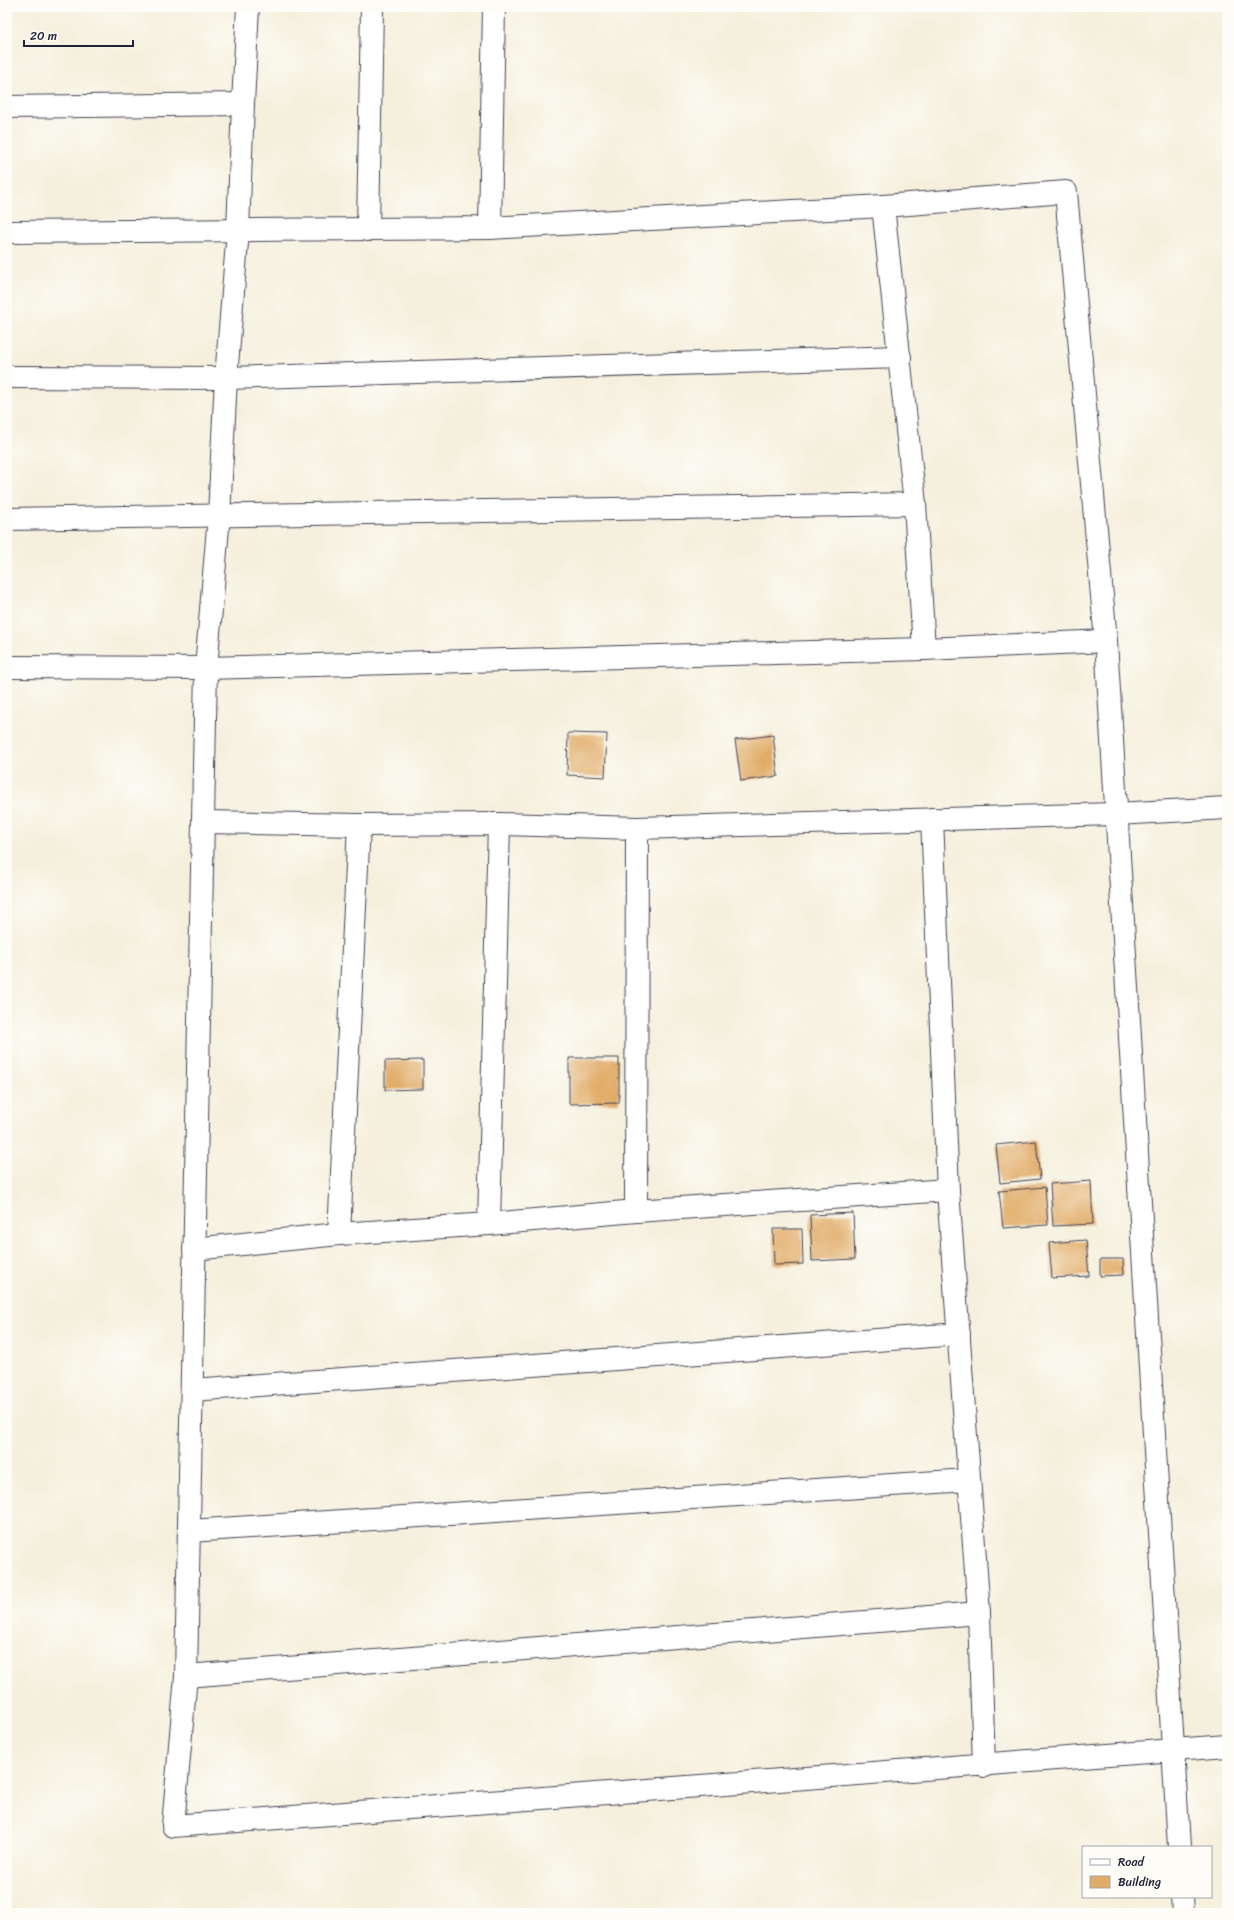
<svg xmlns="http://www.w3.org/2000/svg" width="1234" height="1920" font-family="Sriracha,sans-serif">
<rect width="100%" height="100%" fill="#fdfcf7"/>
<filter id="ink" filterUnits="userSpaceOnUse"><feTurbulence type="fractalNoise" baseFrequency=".025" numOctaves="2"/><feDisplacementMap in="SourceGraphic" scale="8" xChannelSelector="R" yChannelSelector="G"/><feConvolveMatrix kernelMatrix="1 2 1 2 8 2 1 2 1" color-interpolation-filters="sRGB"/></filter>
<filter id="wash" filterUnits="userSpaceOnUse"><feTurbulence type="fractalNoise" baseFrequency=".012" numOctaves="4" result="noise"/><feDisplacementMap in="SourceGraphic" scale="16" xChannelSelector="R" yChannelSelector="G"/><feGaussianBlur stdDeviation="0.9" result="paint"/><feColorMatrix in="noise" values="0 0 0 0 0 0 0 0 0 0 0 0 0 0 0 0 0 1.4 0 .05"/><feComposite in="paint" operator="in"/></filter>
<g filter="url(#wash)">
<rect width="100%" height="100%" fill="#f5f0dd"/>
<g id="blocks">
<g fill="#e1ac67">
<path d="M568 733 607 734 605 777 567 775Z"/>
<path d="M773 735 778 776 741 781 735 740Z"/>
<path d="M569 1058H619V1103L569 1104Z"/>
<path d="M423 1060V1089L385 1090V1061Z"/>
<path d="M1036 1141 1040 1179 1000 1183 996 1145Z"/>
<path d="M1091 1181 1093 1224 1053 1226 1050 1184Z"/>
<path d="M1045 1187 1048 1225 1003 1228 999 1191Z"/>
<path d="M853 1213 855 1259 812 1261 810 1215Z"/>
<path d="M773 1229H802L803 1264 774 1265Z"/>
<path d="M1086 1240 1089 1276 1052 1278 1049 1243Z"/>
<path d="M1100 1259H1123L1124 1275 1100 1276Z"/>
</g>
</g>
</g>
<g filter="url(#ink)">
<use href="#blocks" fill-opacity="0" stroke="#424153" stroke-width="1"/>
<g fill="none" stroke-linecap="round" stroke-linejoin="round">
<g stroke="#424153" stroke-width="24">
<g id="minor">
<path d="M248 7 243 104 238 230 226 378 219 516 206 668 186 1676 173 1826 1227 1746"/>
<path d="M7 107 243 104"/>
<path d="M883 206 915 504 924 649"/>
<path d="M490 228 494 7"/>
<path d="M368 230 372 7"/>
<path d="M7 232 490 228 883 206 1066 192 1106 641 1179 1847"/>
<path d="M7 377 226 378 900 357"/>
<path d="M7 519 915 504"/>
<path d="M7 667 206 668 924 649 1106 641"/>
<path d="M932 819 948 1190 979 1613 984 1766"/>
<path d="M203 822 359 825 499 824 637 828 1115 814 1227 808"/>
<path d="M636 1211 637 828"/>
<path d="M489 1224 499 824"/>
<path d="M339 1234 359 825"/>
<path d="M194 1249 339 1234 489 1224 636 1211 948 1190"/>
<path d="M192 1390 959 1334"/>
<path d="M190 1531 968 1480"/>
<path d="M186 1676 979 1613"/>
<path d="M1182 1897 1183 1913"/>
</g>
</g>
<use href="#minor" stroke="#fff" stroke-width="22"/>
</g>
</g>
<rect width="1234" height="1920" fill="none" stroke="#fdfcf7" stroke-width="24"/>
<rect x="1082" y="1846" width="130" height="52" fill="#fdfcf7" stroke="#a5a5ac"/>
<rect x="1090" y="1859" width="20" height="6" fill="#ffffff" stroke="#a5a5ac"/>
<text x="1118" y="1866" font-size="12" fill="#22223b">Road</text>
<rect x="1090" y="1876" width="20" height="12" fill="#e1ac67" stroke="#a5a5ac"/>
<text x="1118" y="1886" font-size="12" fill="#22223b">Building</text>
<path d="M24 40v6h109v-6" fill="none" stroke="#22223b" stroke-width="2"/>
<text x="30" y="40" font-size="12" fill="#22223b" stroke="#fdfcf7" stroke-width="3" paint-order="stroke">20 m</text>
</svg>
